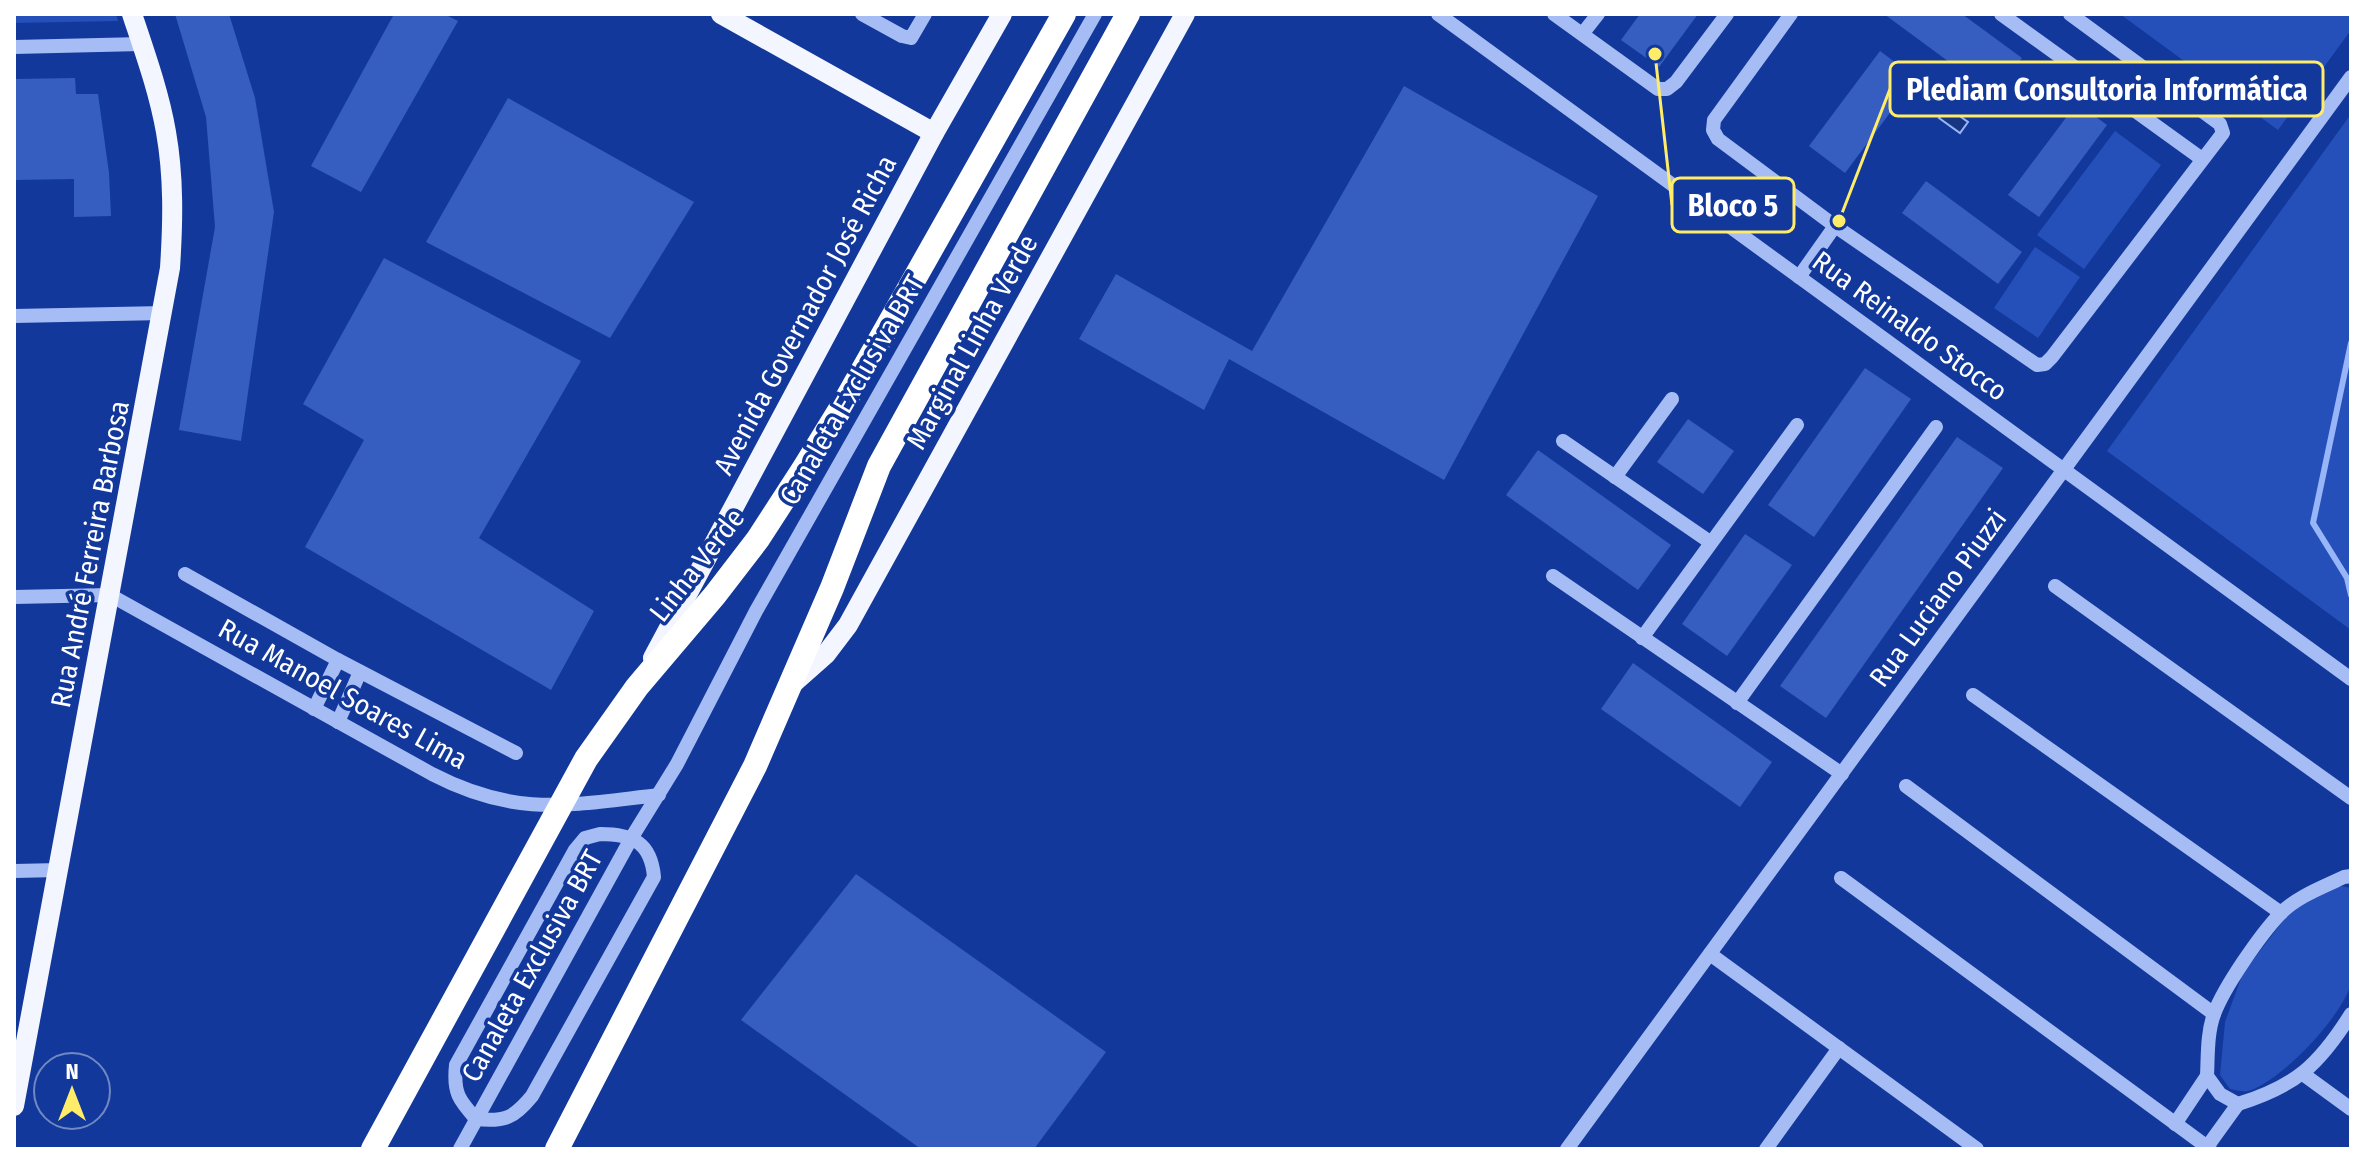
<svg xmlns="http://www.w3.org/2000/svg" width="2365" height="1163" font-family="'Fira Sans Condensed',sans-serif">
<rect width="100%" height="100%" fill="#12389b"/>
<g fill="#2550b9">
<path d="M14 14H116L118 21 14 23Z"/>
<path d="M2120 14H2351V30L2278 130Z"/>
<path d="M2351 114V630L2107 451Z"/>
<path d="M2115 131 2161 165 2084 269 2037 235Z"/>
<path d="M2035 247 2080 277 2038 338 1994 308Z"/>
<path d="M2341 886 2351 888C2351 909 2355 970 2350 987 2338 1020 2287 1074 2254 1089 2246 1093 2239 1091 2230 1089L2220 1075 2225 1022 2243 973 2286 917 2303 902Z"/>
</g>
<path fill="#183581" stroke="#98b5f7" stroke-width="2" d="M1947 107 1968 122 1960 133 1939 118Z"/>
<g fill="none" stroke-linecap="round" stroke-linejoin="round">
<path stroke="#98b5f7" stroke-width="6" d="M2351 343 2313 523 2347 578 2351 595"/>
</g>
<g fill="#365ec1">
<path d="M175 14H229L255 98 274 212 241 441 179 430 215 227 206 117Z"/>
<path d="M394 14H444L458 21 361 192 311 166Z"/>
<path d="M1640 14H1698L1659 67 1621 40Z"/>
<path d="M1884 14H1962L2022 58 1994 95Z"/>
<path d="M1880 51 1916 78 1845 173 1809 146Z"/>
<path d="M75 78 76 94H98L109 173 111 216 74 217V179L14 180V79Z"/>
<path d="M1404 86 1598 196 1444 480 1229 359 1204 410 1079 339 1116 274 1252 351Z"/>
<path d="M508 98 694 202 610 338 426 242Z"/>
<path d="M2077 103 2107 125 2039 217 2008 195Z"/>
<path d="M1926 181 2022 252 1998 284 1902 213Z"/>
<path d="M384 258 581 361 479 538 594 611 551 690 305 547 364 440 303 404Z"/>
<path d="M1865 368 1911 399 1814 537 1768 505Z"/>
<path d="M1688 419 1734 451 1703 494 1657 462Z"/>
<path d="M1957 437 2003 468 1826 718 1780 686Z"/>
<path d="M1538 450 1671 545 1638 590 1506 495Z"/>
<path d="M1745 534 1792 565 1727 656 1682 624Z"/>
<path d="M1633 663 1772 762 1740 807 1601 709Z"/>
<path d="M856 874 1106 1052 1034 1149H921L741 1020Z"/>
</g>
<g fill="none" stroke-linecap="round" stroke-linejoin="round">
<g stroke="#a6bcf4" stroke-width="14">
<path d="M862 14 902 36 911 38 925 14"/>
<path d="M1438 14 2351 679"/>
<path d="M1554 14 1658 89H1667L1676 82 1727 14"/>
<path d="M1791 14 1714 120 1713 130 1718 139 1835 226 2037 365 2045 364 2052 357 2223 133 2220 124 2070 14"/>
<path d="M2001 14 2202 159"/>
<path d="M1583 33 1598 14"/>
<path d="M14 47 142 44"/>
<path d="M1799 277 1835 226"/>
<path d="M14 316 164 313"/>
<path d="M1563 441 1710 542"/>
<path d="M1615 477 1672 399"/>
<path d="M185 574 338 660 516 753"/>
<path d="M1553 576 1842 774"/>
<path d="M2055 586 2351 798"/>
<path d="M14 597 110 595 432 774C517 818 569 805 659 795"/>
<path d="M1642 638 1797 425"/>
<path d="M1973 695 2281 913"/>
<path d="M1737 703 1936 427"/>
<path d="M314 709 338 660"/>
<path d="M338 722 360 672"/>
<path d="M1906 786 2214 1014"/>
<path d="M600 834C632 834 651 842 654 877L532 1096C514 1118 505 1122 476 1119 459 1100 453 1093 456 1065L575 850 585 838Z"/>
<path d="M14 871 59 870"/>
<path d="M2351 876 2344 877C2323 887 2296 897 2280 914 2260 935 2224 987 2214 1014 2207 1033 2208 1056 2207 1076L2220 1094 2238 1104C2296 1086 2319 1065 2351 1014"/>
<path d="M1841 878 2210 1149"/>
<path d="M1710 954 1977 1149"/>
<path d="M2303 1074 2351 1109"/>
<path d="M2175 1124 2207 1076"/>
<path d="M2207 1147 2238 1104"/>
<path d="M460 1149 632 837 677 764 756 611 1095 14"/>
<path d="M1567 1149 2351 77"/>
<path d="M1766 1149 1839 1048"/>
</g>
<g stroke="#f3f5ff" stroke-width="20">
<path d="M721 14 934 133"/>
<path d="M653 658 934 133 1002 14"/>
<path d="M791 685 826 654 848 625 1185 14"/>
<path d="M14 1106 170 268C173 222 174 177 166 132 159 92 145 53 132 14"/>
</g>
<g stroke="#fff" stroke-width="24">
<path d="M373 1149 586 759 637 687 715 595 758 539 804 468 847 398 1064 14"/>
<path d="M557 1149 755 766 832 588 879 466 1128 14"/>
</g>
</g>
<g text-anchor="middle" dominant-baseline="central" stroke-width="7" stroke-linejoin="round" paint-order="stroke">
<g font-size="28" fill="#fff" stroke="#12389b">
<text transform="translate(805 315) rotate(-62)">Avenida Governador José Richa</text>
<text transform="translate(1910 326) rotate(36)">Rua Reinaldo Stocco</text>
<text transform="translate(972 342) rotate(-61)">Marginal Linha Verde</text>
<text transform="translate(852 390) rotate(-60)">Canaleta Exclusiva BRT</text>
<text transform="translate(90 554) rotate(-79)">Rua André Ferreira Barbosa</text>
<text transform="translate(697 565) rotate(-52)">Linha Verde</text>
<text transform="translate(1938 598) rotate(-54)">Rua Luciano Piuzzi</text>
<text transform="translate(343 694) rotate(29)">Rua Manoel Soares Lima</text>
<text transform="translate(532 966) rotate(-61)">Canaleta Exclusiva BRT</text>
</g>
</g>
<path fill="none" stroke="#ffec69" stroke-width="3" d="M1839 221L1890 89M1655 54L1672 205"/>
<g fill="#ffec69" stroke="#12389b" stroke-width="3">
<circle cx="1839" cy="221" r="8"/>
<circle cx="1655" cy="54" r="8"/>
</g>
<g fill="#12389b" stroke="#ffec69" stroke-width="3">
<rect x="1890" y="62" width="433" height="54" rx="8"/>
<rect x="1672" y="178" width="122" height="54" rx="8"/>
</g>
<g font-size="30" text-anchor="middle" font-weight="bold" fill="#fff">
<text x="2107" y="100">Plediam Consultoria Informática</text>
<text x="1733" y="216">Bloco 5</text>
</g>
<rect width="2365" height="1163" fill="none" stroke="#ffffff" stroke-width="32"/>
<g transform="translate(72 1091)"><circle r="38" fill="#12389b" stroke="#7188c3" stroke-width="2"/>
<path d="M0-6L14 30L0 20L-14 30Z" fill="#ffec69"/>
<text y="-12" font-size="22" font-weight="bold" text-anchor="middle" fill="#ffffff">N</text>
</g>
</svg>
